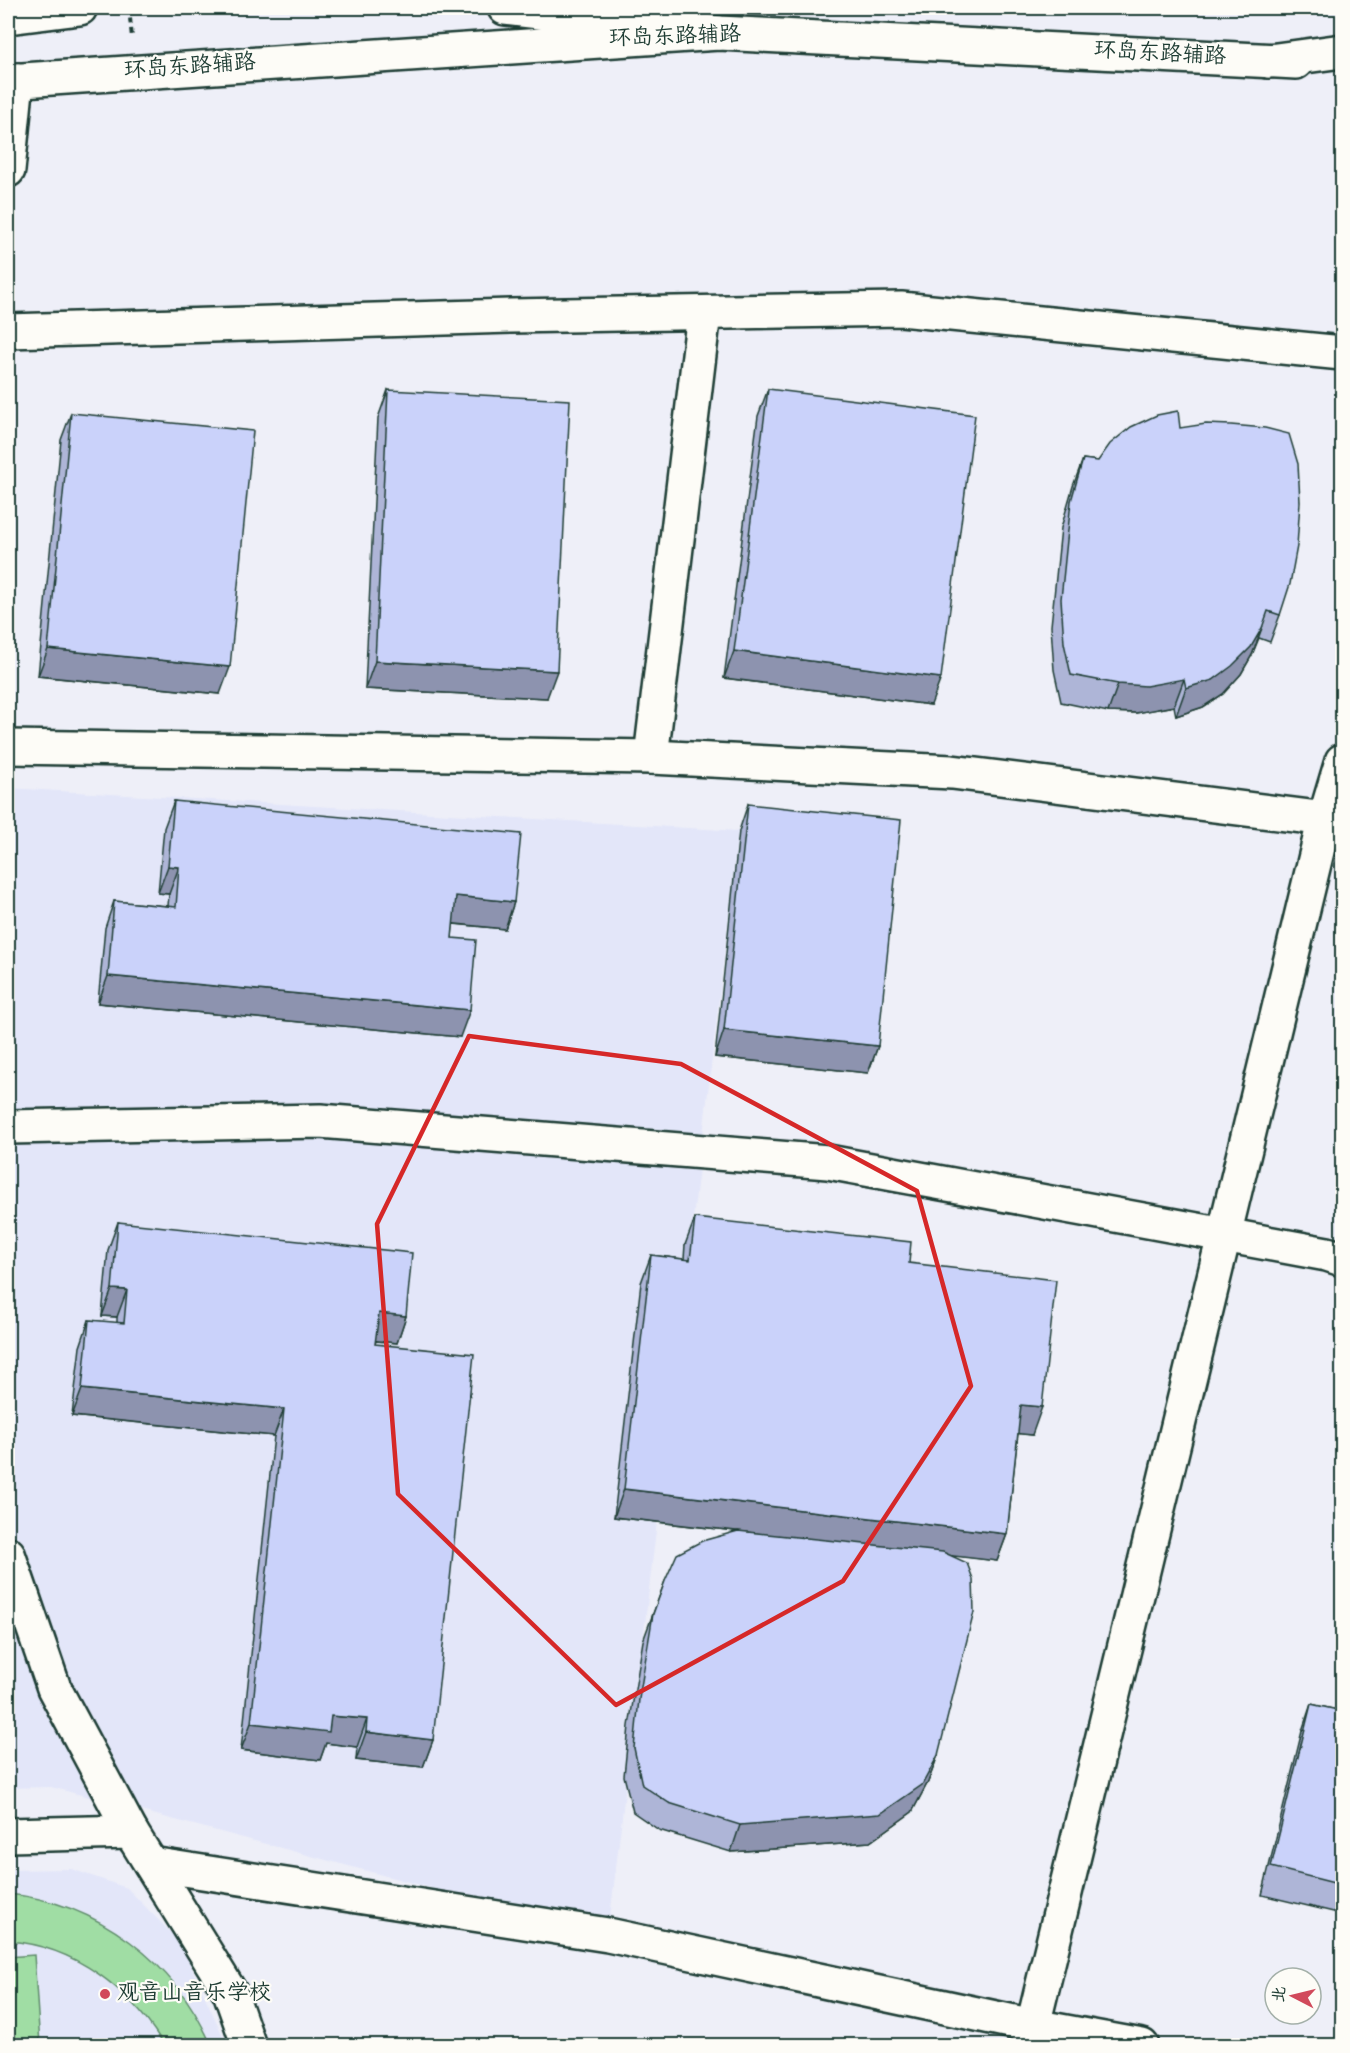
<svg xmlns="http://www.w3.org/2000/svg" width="1350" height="2053" font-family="Dekko,'LXGW WenKai TC',sans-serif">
<rect width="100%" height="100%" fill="#eeeff8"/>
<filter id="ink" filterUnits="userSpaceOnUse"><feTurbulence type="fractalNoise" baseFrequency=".0167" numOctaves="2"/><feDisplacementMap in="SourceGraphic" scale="12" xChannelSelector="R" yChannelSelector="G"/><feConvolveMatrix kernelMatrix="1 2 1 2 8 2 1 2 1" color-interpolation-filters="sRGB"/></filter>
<g filter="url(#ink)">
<g fill="#e3e6f9">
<path d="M8 788 739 831 608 1935 51 1787 8 1788Z"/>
<path d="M71 1869 127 1888 180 1942 227 2045H8V1870Z"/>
</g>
<g fill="#a0dda4" stroke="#608d6c" stroke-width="1.5">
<path d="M8 1894C97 1902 177 1963 211 2045H164C130 1989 75 1946 8 1941Z"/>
<path d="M34 1955 40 2045H8V1957Z"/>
</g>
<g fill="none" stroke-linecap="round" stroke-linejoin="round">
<g stroke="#1f3d34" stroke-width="38">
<g id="minor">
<path d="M8 81 719 33 1296 62"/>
<path d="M8 170 17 80"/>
<path d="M8 331 511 316 901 309 1342 353"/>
<path d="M8 747 651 757 952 772 1342 821"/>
<path d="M651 757 704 313"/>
<path d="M8 1127 320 1121 828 1162 1327 1254 1342 1259"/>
<path d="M8 1554 54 1688 131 1832 230 1992 249 2046"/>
<path d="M8 1835 131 1832"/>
<path d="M151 1864 608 1935 1033 2026 1142 2046"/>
<path d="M1028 2046 1325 818 1342 761"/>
</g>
</g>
<g stroke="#1f3d34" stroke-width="38">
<g id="major">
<path d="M505 8 719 33"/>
<path d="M8 17 80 8"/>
<path d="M1269 61 1342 51"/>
</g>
</g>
<path stroke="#1f3d34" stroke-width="4" stroke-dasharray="6 4.5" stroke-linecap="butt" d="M129 8 132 38"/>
<use href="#minor" stroke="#fdfcf7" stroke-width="33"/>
<use href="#major" stroke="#fdfcf7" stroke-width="33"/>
</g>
<g fill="#aeb5d7" stroke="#1f3d34" stroke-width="1.5">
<path d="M768 389 931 705 724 678 758 416Z"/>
<path d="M388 390 547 698 365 689 378 418Z"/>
<path d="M71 413 220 694 38 676 61 440Z"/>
<path d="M1180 428 1280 615 1270 642 1259 638 1252 655 1241 674 1223 694 1203 707 1176 716 1174 706 1136 713 1108 712 1061 702 1054 670 1051 626 1061 528 1073 486 1083 459 1098 461Z"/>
<path d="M174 801 514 902 505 929 453 924 452 938 460 1037 98 1003 105 928 114 901 168 906 169 894 158 893 164 828Z"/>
<path d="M748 804 878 1046 868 1073 715 1057 739 831Z"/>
<path d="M695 1218 909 1263 1032 1435 1018 1433 1007 1534 997 1561 951 1555 938 1755 928 1782 912 1812 870 1842 731 1852 659 1830 633 1812 624 1776 629 1726 643 1641 665 1581 744 1532 614 1517 641 1283 651 1255 684 1259 685 1245Z"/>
<path d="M118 1222 406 1316 397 1343 376 1341 375 1344 433 1740 423 1767 356 1760 357 1747 326 1743 320 1760 241 1750 274 1436 72 1416 80 1347 89 1320 117 1323V1317L102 1316 108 1250Z"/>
<path d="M1311 1704 1342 1711V1914L1262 1895 1302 1731Z"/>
</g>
<g fill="#8d93af" stroke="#1f3d34" stroke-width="1.5">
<path d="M1262 628 1252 655 1241 674 1223 694 1203 707 1176 716 1186 688Z"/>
<path d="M48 649 230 667 220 694 38 676Z"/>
<path d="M734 651 941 678 931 705 724 678Z"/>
<path d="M375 661 557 671 547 698 365 689Z"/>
<path d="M1184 679 1174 706 1136 713 1108 712 1118 684Z"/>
<path d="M168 866 179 867 169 894 158 893Z"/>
<path d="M456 896 514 902 505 929 446 923Z"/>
<path d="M108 976 470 1010 460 1037 98 1003Z"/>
<path d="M724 1030 878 1046 868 1073 715 1057Z"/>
<path d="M112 1289 127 1290 117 1317 102 1316Z"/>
<path d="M379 1313 406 1316 397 1343 369 1340Z"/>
<path d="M82 1389 284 1409 274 1436 72 1416Z"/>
<path d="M1021 1405 1042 1407 1032 1435 1011 1433Z"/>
<path d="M624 1489 1007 1534 997 1561 614 1517Z"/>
<path d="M331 1716 367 1719 357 1747 326 1743 320 1760 241 1750 251 1723Z"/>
<path d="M366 1732 433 1740 423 1767 356 1760Z"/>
<path d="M938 1755 928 1782 912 1812 870 1842 731 1852 740 1825Z"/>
</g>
<g fill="#cad2fa" stroke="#1f3d34" stroke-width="1.5">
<path d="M768 389 975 415 941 678 734 651Z"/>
<path d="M388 390 570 400 557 671 375 661Z"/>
<path d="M1178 411 1180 428 1206 424 1231 425 1265 428 1289 434 1298 464 1300 502 1297 546 1290 584 1280 615 1268 611 1262 628 1251 647 1232 666 1213 680 1186 688 1184 679 1146 686 1118 684 1071 675 1064 643 1061 599 1071 501 1083 459 1098 461 1110 444 1131 427 1157 415Z"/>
<path d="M71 413 253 431 230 667 48 649Z"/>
<path d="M174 801 521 834 514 902 456 896 452 938 476 940 470 1010 108 976 114 901 176 907 179 867 168 866Z"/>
<path d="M748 804 901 820 878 1046 724 1030Z"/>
<path d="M695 1218 911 1242 909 1263 1056 1280 1042 1407 1021 1405 1007 1534 624 1489 651 1255 690 1260Z"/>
<path d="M118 1222 412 1253 406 1316 379 1313 375 1344 474 1354 433 1740 366 1732 367 1719 331 1716 329 1732 251 1723 284 1409 82 1389 89 1320 124 1323 127 1290 112 1289Z"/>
<path d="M738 1531 943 1552 967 1563 973 1579 974 1612 938 1755 922 1785 880 1814 740 1825 669 1803 642 1785 634 1748 639 1699 653 1614 665 1581 677 1554 702 1541Z"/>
<path d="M1311 1704 1342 1711V1885L1271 1867Z"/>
</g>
</g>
<path fill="none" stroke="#d62828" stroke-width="4.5" stroke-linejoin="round" d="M469 1036 681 1064 917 1191 971 1386 843 1581 616 1705 398 1494 377 1224Z"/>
<circle fill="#d1495b" stroke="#fdfcf7" stroke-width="2" cx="105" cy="1994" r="6"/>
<g text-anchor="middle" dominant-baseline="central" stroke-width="4.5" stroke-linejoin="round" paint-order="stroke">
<g font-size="22" fill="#1f3d34" stroke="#fdfcf7">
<text transform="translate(675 38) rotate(-2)">环岛东路辅路</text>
<text transform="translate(1160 55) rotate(3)">环岛东路辅路</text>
<text transform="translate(190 68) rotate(-4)">环岛东路辅路</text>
</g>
<g font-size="22" fill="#1f3d34" stroke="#fdfcf7" text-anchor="start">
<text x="117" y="1994">观音山音乐学校</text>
</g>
</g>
<rect width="1350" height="2053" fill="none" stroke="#fdfcf7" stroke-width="30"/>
<rect x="15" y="15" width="1320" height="2023" fill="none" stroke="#1f3d34" stroke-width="2" filter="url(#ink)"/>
<g transform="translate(1293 1996) rotate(277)"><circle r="28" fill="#fdfcf7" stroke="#a4b0a9" stroke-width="1.5"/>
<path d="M0-4.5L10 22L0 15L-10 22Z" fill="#d1495b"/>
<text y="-9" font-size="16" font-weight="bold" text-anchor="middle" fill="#1f3d34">北</text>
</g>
</svg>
